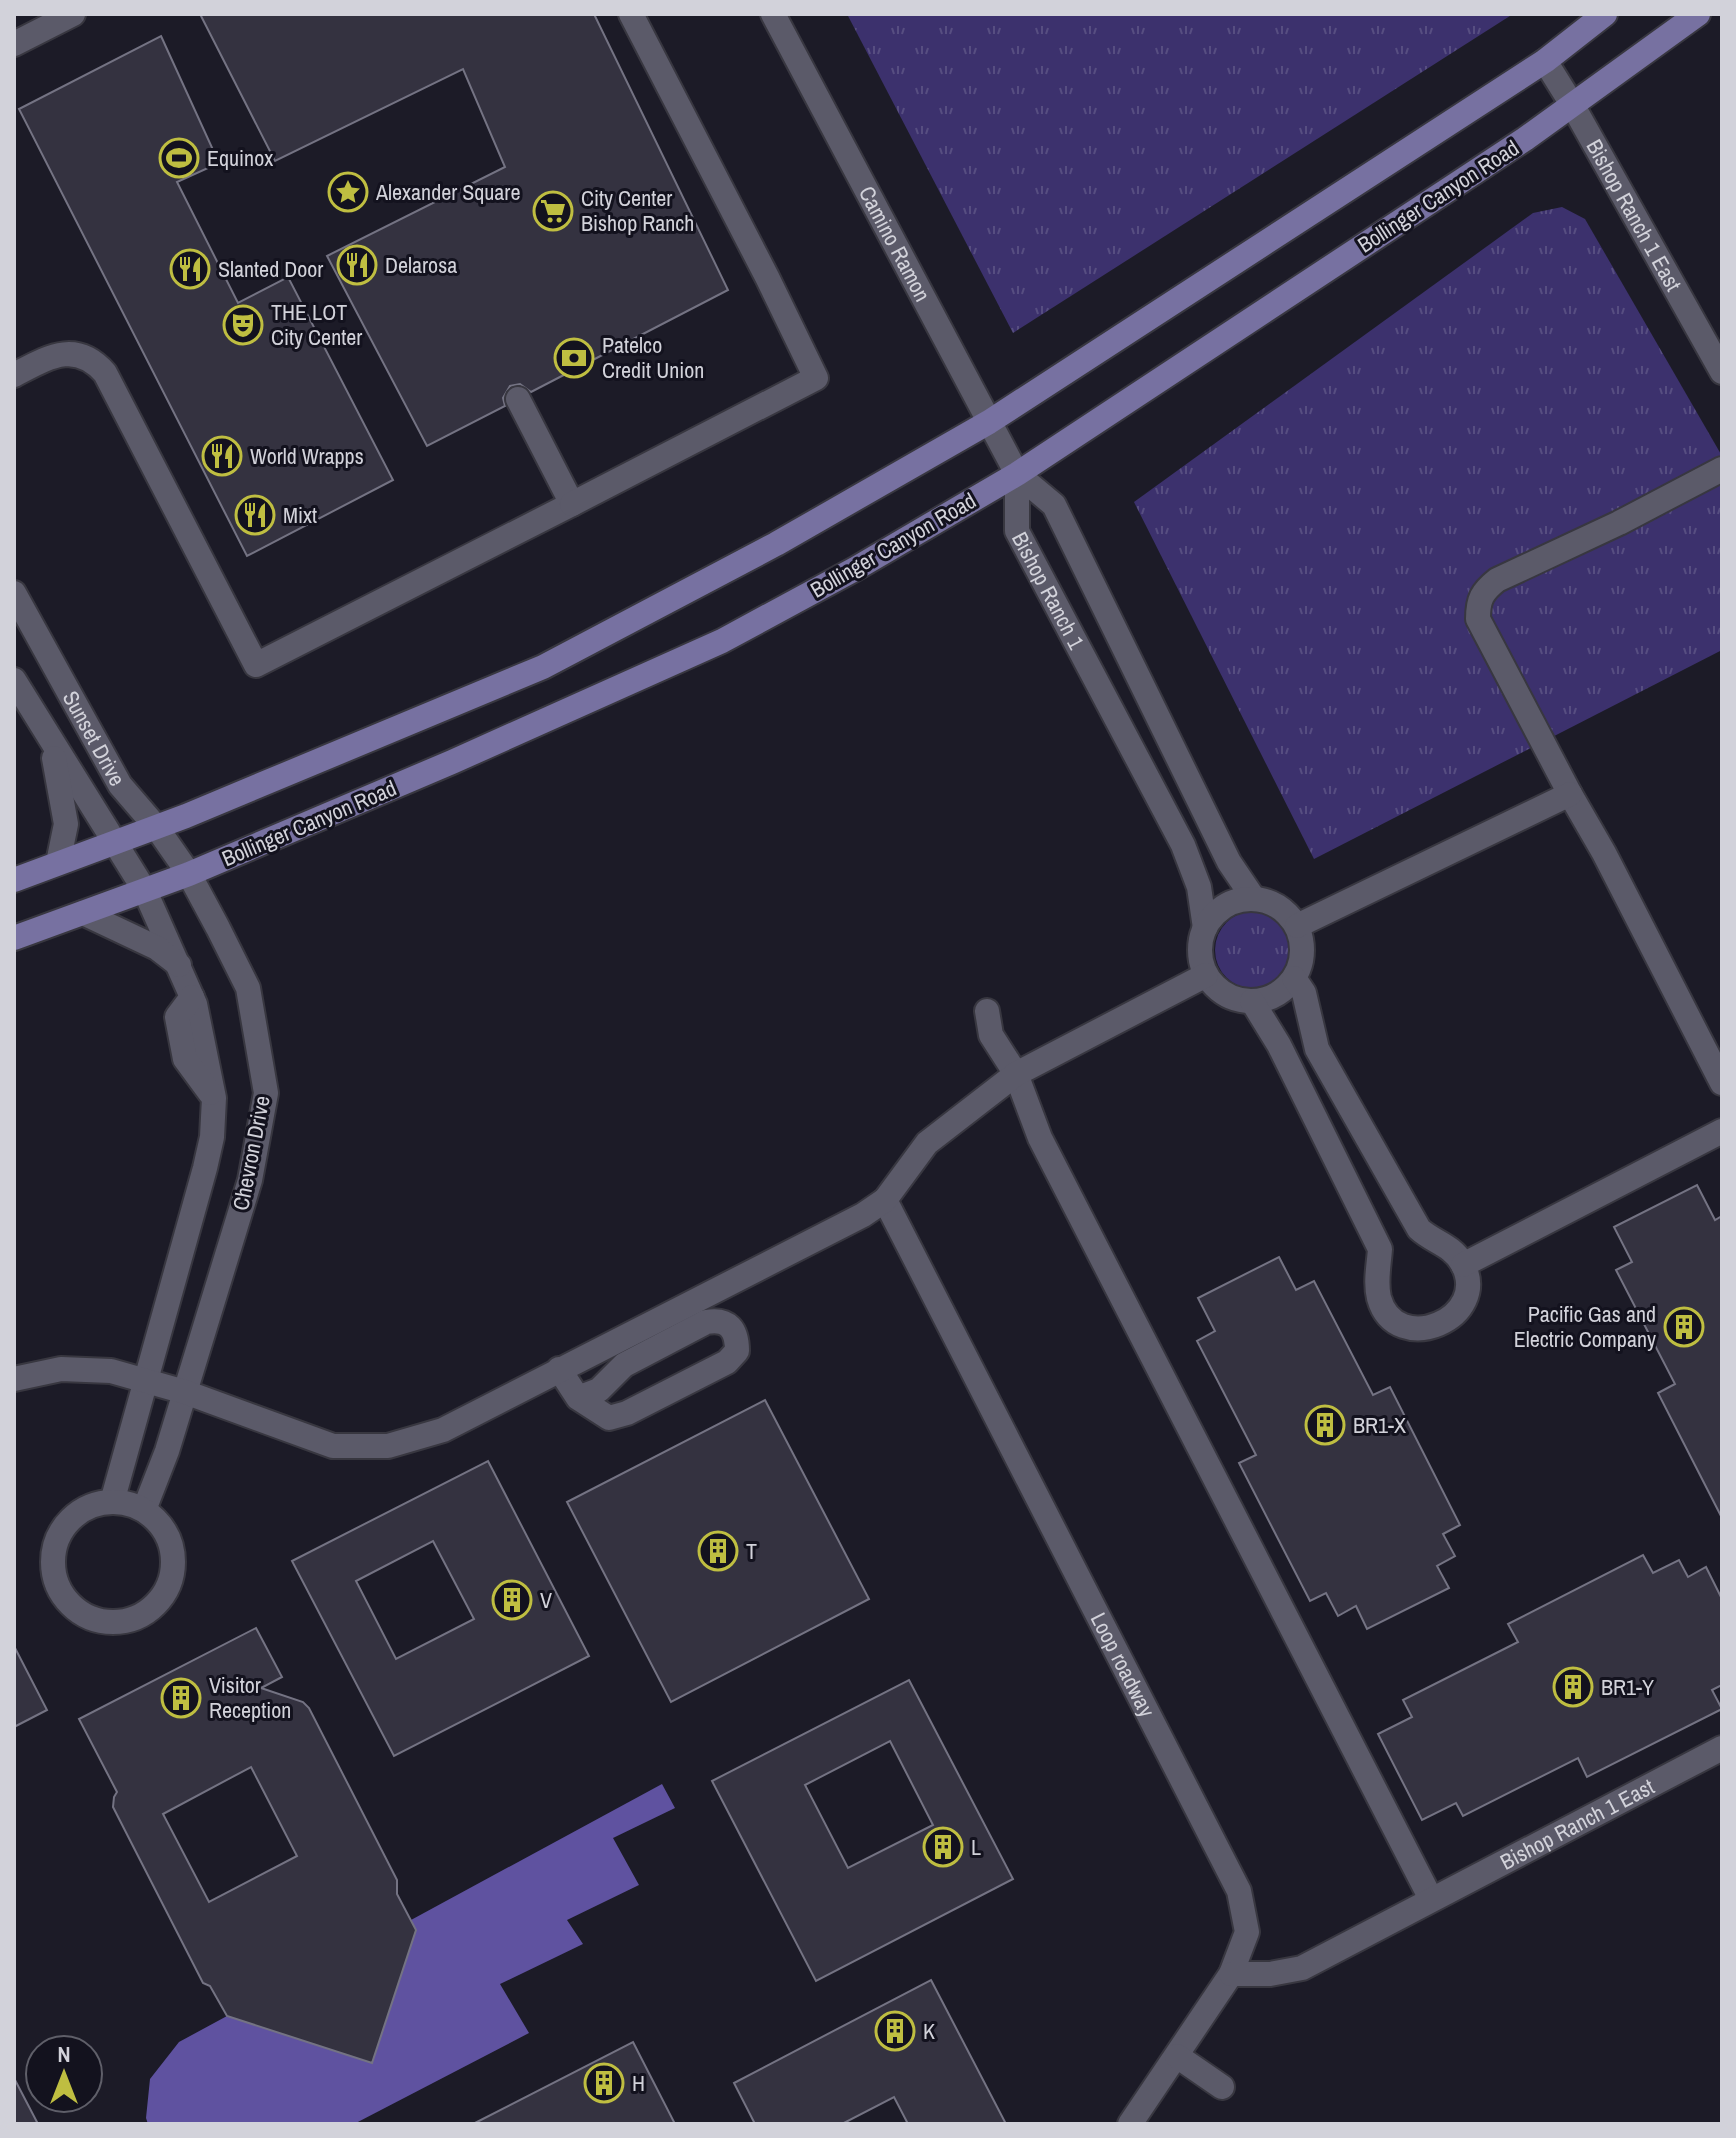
<svg xmlns="http://www.w3.org/2000/svg" width="1736" height="2138" font-family="'Archivo Narrow',sans-serif">
<defs>
<pattern id="grass-tufts" width="24" height="20" patternUnits="userSpaceOnUse" patternTransform="scale(2)"><rect width="24" height="20" fill="#3c316d"/><path d="M3 7l-1-3M5 7V3M7 7l1-3M15 17l-1-3M17 17v-4M19 17l1-3" fill="none" stroke="#574e81"/></pattern>
</defs>
<rect width="100%" height="100%" fill="#1c1b27"/>
<g fill="url(#grass-tufts)">
<path d="M847 14H1513L1013 333Z"/>
<path d="M1562 207 1585 219 1722 456V650L1314 859 1134 502 1533 213Z"/>
<circle cx="1254" cy="950" r="39"/>
</g>
<path fill="#5f52a0" d="M662 1784 675 1808 613 1838 639 1885 567 1920 583 1944 500 1984 529 2033 354 2124H148L146 2118 150 2079 179 2042 227 2016 372 2063 416 1930 411 1920Z"/>
<g fill="#343240" stroke="#747383" stroke-width="2" fill-rule="evenodd">
<path d="M200 14H594L728 290 531 392 520 384 510 386 503 398 505 406 427 446 327 256 505 167 463 69 275 161Z"/>
<path d="M161 36 219 163 177 182 238 303 288 277 393 480 247 556 19 109Z"/>
<path d="M1697 1185 1715 1220 1722 1216V1518L1658 1393 1675 1384 1616 1270 1632 1262 1614 1227Z"/>
<path d="M1279 1257 1296 1290 1314 1281 1373 1395 1390 1387 1460 1525 1443 1534 1455 1556 1437 1566 1449 1588 1367 1629 1356 1606 1338 1616 1326 1593 1310 1601 1239 1463 1256 1455 1197 1341 1215 1331 1198 1298Z"/>
<path d="M765 1400 869 1599 671 1702 567 1502Z"/>
<path d="M488 1461 589 1656 394 1756 292 1561ZM433 1541 474 1619 396 1659 356 1581Z"/>
<path d="M1643 1555 1653 1573 1679 1560 1688 1577 1706 1567 1722 1599V1685L1712 1690 1722 1709 1587 1777 1578 1758 1463 1816 1456 1803 1422 1820 1378 1734 1412 1717 1403 1700 1518 1642 1508 1624Z"/>
<path d="M256 1628 282 1677 261 1688 303 1702 309 1708 397 1880V1894L416 1930 372 2063 227 2016 210 1986 203 1983 113 1807 114 1797 117 1792 79 1719ZM251 1767 297 1856 209 1902 163 1814Z"/>
<path d="M14 1646 47 1710 14 1727Z"/>
<path d="M909 1680 1013 1879 816 1981 712 1781ZM890 1741 933 1825 848 1868 805 1785Z"/>
<path d="M931 1980 1006 2124H908L894 2097 842 2124H755L734 2083Z"/>
<path d="M633 2042 675 2124H473Z"/>
<path d="M14 2078 38 2124H14Z"/>
</g>
<g fill="none" stroke-linecap="round" stroke-linejoin="round">
<g stroke="#383740" stroke-width="28">
<g id="minor">
<path id="s1" d="M773 14 1017 474 1054 505 1229 862 1254 899"/>
<path d="M14 44 73 14"/>
<path id="s2" d="M1545 61 1573 106 1722 372"/>
<path d="M14 375C47 358 75 339 105 373L256 665 572 504 518 399"/>
<path d="M1722 469 1619 523 1497 580C1482 592 1478 599 1478 619L1570 794 1604 853 1722 1083"/>
<path id="s3" d="M1017 474V531L1183 845 1199 887 1205 928"/>
<path d="M572 504 816 378 767 277 631 14"/>
<path id="s4" d="M14 593 120 785 157 828 189 874 218 928 248 988 266 1093 250 1180 167 1451 144 1510"/>
<path d="M14 680 145 891 195 1004 214 1098 212 1137 205 1168 112 1502"/>
<path d="M54 758 66 824 58 863"/>
<circle cx="1251" cy="950" r="51"/>
<path d="M83 913 157 948 179 965"/>
<path d="M1297 926 1570 794"/>
<path d="M192 997 177 1017 185 1059 210 1093"/>
<path d="M1252 1001 1279 1045 1380 1249C1379 1264 1375 1282 1379 1298 1396 1359 1493 1318 1462 1263 1452 1245 1433 1242 1419 1229L1317 1049 1304 993 1294 978"/>
<path d="M987 1011 991 1035 1016 1074 1040 1138 1431 1899"/>
<path id="s5" d="M885 1200 1239 1891 1247 1932 1231 1974 1130 2124"/>
<path d="M1463 1265 1722 1131"/>
<path d="M559 1369 578 1398 609 1418 627 1413 727 1362 737 1351C737 1330 729 1318 706 1322L624 1365 599 1390 578 1398"/>
<path d="M14 1379 61 1369 111 1371 185 1392 333 1446H388L443 1430 863 1215 885 1200 927 1143 1016 1074 1206 975"/>
<circle cx="113" cy="1562" r="60"/>
<path id="s6" d="M1231 1974H1270L1302 1968 1722 1748"/>
<path d="M1177 2056 1222 2087"/>
</g>
</g>
<g stroke="#383740" stroke-width="28">
<g id="major">
<path d="M14 880 186 816 543 667 776 544 989 422 1545 61 1605 14"/>
<path d="M14 938 189 874 452 762 722 641 855 569 1017 474 1525 139 1698 14"/>
</g>
</g>
<use href="#minor" stroke="#5b5a69" stroke-width="24"/>
<use href="#major" stroke="#7771a1" stroke-width="24"/>
</g>
<defs>
<g id="stadium-ring" transform="scale(2)"><circle r="9.5" fill="#13121e" stroke="#bfbe41" stroke-width="1.5"/><path d="M0-5a6.5 5 0 1 0 0 10a6.5 5 0 1 0 0-10ZM-3.5-1.8h7v3.6h-7Z" fill="#bfbe41"/></g>
<g id="sight-ring" transform="scale(2)"><circle r="9.5" fill="#13121e" stroke="#bfbe41" stroke-width="1.5"/><path d="M0-6L1.8-2.2L6-1.7L2.9 1.2L3.7 5.4L0 3.3L-3.7 5.4L-2.9 1.2L-6-1.7L-1.8-2.2Z" fill="#bfbe41"/></g>
<g id="supermarket-ring" transform="scale(2)"><circle r="9.5" fill="#13121e" stroke="#bfbe41" stroke-width="1.5"/><path d="M-6-5.5h2.5l.6 2H6L4.5 2H-2.5L-4.4-4H-6ZM-1.5 3.2a1.3 1.3 0 1 0 .1 0ZM3 3.2a1.3 1.3 0 1 0 .1 0Z" fill="#bfbe41"/></g>
<g id="restaurant-ring" transform="scale(2)"><circle r="9.5" fill="#13121e" stroke="#bfbe41" stroke-width="1.5"/><path d="M-5-6h1v4h1v-4h1v4h1v-4h1v5L-1.5 .5V6h-2V.5L-5-1ZM5-6V6H3V1.5H1.5Q1.5-4 5-6Z" fill="#bfbe41"/></g>
<g id="theatre-ring" transform="scale(2)"><circle r="9.5" fill="#13121e" stroke="#bfbe41" stroke-width="1.5"/><path d="M-5-5.5Q0-4 5-5.5V0Q5 5 0 6Q-5 5-5 0ZM-3.3-2.5H-1v1.5H-3.3ZM1-2.5H3.3v1.5H1ZM-2.8 1Q0 5.5 2.8 1Z" fill="#bfbe41"/></g>
<g id="bank-ring" transform="scale(2)"><circle r="9.5" fill="#13121e" stroke="#bfbe41" stroke-width="1.5"/><path d="M-6-4H6V4H-6ZM0-2.3a2.3 2.3 0 1 0 0 4.6a2.3 2.3 0 1 0 0-4.6Z" fill="#bfbe41"/></g>
<g id="building-ring" transform="scale(2)"><circle r="9.5" fill="#13121e" stroke="#bfbe41" stroke-width="1.5"/><path d="M-4-6H4V6H1V3H-1V6H-4ZM-2.5-4.3h1.7v1.8h-1.7ZM.8-4.3h1.7v1.8H.8ZM-2.5-1h1.7V.8h-1.7ZM.8-1h1.7V.8H.8Z" fill="#bfbe41"/></g>
</defs>
<g fill-rule="evenodd">
<use href="#stadium-ring" x="179" y="158"/>
<use href="#sight-ring" x="348" y="192"/>
<use href="#supermarket-ring" x="553" y="211"/>
<use href="#restaurant-ring" x="357" y="265"/>
<use href="#restaurant-ring" x="190" y="269"/>
<use href="#theatre-ring" x="243" y="325"/>
<use href="#bank-ring" x="574" y="358"/>
<use href="#restaurant-ring" x="222" y="456"/>
<use href="#restaurant-ring" x="255" y="515"/>
<use href="#building-ring" x="1684" y="1327"/>
<use href="#building-ring" x="1325" y="1425"/>
<use href="#building-ring" x="718" y="1551"/>
<use href="#building-ring" x="512" y="1600"/>
<use href="#building-ring" x="1573" y="1687"/>
<use href="#building-ring" x="181" y="1698"/>
<use href="#building-ring" x="943" y="1847"/>
<use href="#building-ring" x="895" y="2031"/>
<use href="#building-ring" x="604" y="2083"/>
</g>
<g text-anchor="middle" dominant-baseline="central" stroke-width="6" stroke-linejoin="round" paint-order="stroke">
<g font-size="22" fill="#d2d2da" stroke="#13121e" text-anchor="start">
<text x="207" y="158">Equinox</text>
<text x="376" y="192">Alexander Square</text>
<text x="581" y="198">City Center<tspan x="581" dy="25">Bishop Ranch</tspan></text>
<text x="385" y="265">Delarosa</text>
<text x="218" y="269">Slanted Door</text>
<text x="271" y="312">THE LOT<tspan x="271" dy="25">City Center</tspan></text>
<text x="602" y="345">Patelco<tspan x="602" dy="25">Credit Union</tspan></text>
<text x="250" y="456">World Wrapps</text>
<text x="283" y="515">Mixt</text>
<text x="1656" y="1314" text-anchor="end">Pacific Gas and<tspan x="1656" dy="25">Electric Company</tspan></text>
<text x="1353" y="1425">BR1-X</text>
<text x="746" y="1551">T</text>
<text x="540" y="1600">V</text>
<text x="209" y="1685">Visitor<tspan x="209" dy="25">Reception</tspan></text>
<text x="1601" y="1687">BR1-Y</text>
<text x="971" y="1847">L</text>
<text x="923" y="2031">K</text>
<text x="632" y="2083">H</text>
</g>
<g font-size="22" fill="#d2d2da" stroke="#13121e">
<text transform="translate(1438 196) rotate(-33)">Bollinger Canyon Road</text>
<text stroke="none"><textPath href="#s2" startOffset="178">Bishop Ranch 1 East</textPath></text>
<text stroke="none"><textPath href="#s1" startOffset="260">Camino Ramon</textPath></text>
<text transform="translate(893 545) rotate(-30)">Bollinger Canyon Road</text>
<text stroke="none"><textPath href="#s3" startOffset="124">Bishop Ranch 1</textPath></text>
<text stroke="none"><textPath href="#s4" startOffset="166">Sunset Drive</textPath></text>
<text transform="translate(309 823) rotate(-23)">Bollinger Canyon Road</text>
<text transform="translate(251 1153) rotate(-79)">Chevron Drive</text>
<text stroke="none"><textPath href="#s5" startOffset="522">Loop roadway</textPath></text>
<text stroke="none"><textPath href="#s6" startOffset="382">Bishop Ranch 1 East</textPath></text>
</g>
</g>
<rect width="1736" height="2138" fill="none" stroke="#d2d2da" stroke-width="32"/>
<g transform="translate(64 2074)"><circle r="38" fill="#13121e" stroke="#5f5f69" stroke-width="2"/>
<path d="M0-6L14 30L0 20L-14 30Z" fill="#bfbe41"/>
<text y="-12" font-size="22" font-weight="bold" text-anchor="middle" fill="#d2d2da">N</text>
</g>
</svg>
